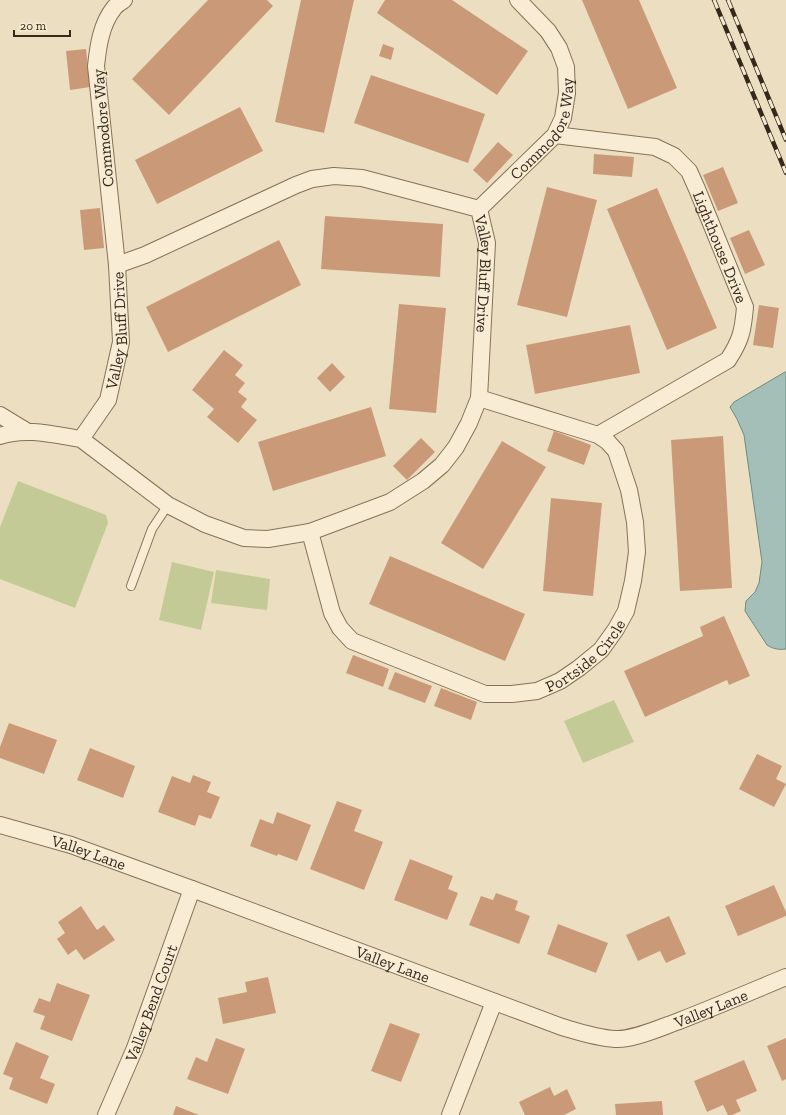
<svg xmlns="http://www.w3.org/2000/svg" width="786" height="1115" font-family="'Zilla Slab',serif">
<rect width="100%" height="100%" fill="#ecdfc1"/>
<g fill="#c4ca95">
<path d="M18 481 106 515 108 523 75 608 0 579V527Z"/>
<path d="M172 562 214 572 201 630 159 620Z"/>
<path d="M216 570 270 579 267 610 211 603Z"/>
<path d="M614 700 634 742 583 763 564 721Z"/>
</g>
<path fill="#a4bfb7" stroke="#6b8c84" d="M785 372H786V649C779 650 773 649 767 645L745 611 746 601 755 592 759 583 762 562 744 435 737 419 730 407 734 402Z"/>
<g fill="#ca9a78">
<path d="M208 0H267L273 6 169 115 132 79Z"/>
<path d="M301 0H354L324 133 275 122Z"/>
<path d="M385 0H452L528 51 497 95 377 13Z"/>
<path d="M582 0H639L677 88 628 109Z"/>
<path d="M383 44 394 48 391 60 379 56Z"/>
<path d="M86 49 90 87 70 90 66 51Z"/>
<path d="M371 75 485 114 468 163 354 123Z"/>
<path d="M240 107 263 151 157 204 135 160Z"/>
<path d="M498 142 513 155 487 183 473 170Z"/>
<path d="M594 154 634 157 632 177 593 174Z"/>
<path d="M723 167 738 203 718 211 703 175Z"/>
<path d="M547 187 597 200 567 317 517 305Z"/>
<path d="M657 188 717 328 667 350 607 209Z"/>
<path d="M100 208 104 248 84 250 80 210Z"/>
<path d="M325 216 443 224 440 277 321 269Z"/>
<path d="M749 230 765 265 745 274 730 238Z"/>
<path d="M279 240 301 285 168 352 146 307Z"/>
<path d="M399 304 446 308 436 413 389 409Z"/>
<path d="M759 305 779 308 773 348 753 345Z"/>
<path d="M630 325 640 373 535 394 526 345Z"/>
<path d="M224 350 243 365 235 375 245 383 238 392 247 399 241 407 257 420 238 443 207 417 214 409 192 390Z"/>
<path d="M332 363 345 377 330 392 317 378Z"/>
<path d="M371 407 386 456 273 491 258 442Z"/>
<path d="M554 431 591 445 584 465 547 451Z"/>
<path d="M723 436 732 588 680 591 671 440Z"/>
<path d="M421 438 435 452 407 480 393 466Z"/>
<path d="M502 441 546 467 483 569 441 543Z"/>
<path d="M551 498 602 503 593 596 543 591Z"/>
<path d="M390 556 525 614 505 661 369 604Z"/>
<path d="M724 616 750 676 729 685 727 680 645 717 624 671 703 636 700 627Z"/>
<path d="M353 655 389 669 383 687 346 673Z"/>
<path d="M395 672 432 686 425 703 388 689Z"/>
<path d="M441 688 477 702 471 720 434 706Z"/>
<path d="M9 723 57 740 44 774 0 758V747Z"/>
<path d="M90 748 135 766 123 798 77 780Z"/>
<path d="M757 754 782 766 776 779 786 784 774 807 739 789Z"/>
<path d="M193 775 211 782 207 792 220 797 211 819 199 815 195 826 158 812 172 776 190 783Z"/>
<path d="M337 801 362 810 354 831 383 842 364 890 310 869Z"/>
<path d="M277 812 311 825 297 861 278 854 277 856 250 846 260 819 273 824Z"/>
<path d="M410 859 453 876 448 889 458 893 447 920 394 900Z"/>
<path d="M774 885 786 912V916L738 936 725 906Z"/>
<path d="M496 893 518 901 515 910 530 916 519 944 469 925 481 896 493 900Z"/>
<path d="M81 906 97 930 104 925 115 940 84 960 76 949 68 955 57 939 65 933 58 922Z"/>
<path d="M669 916 686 954 666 963 660 951 638 961 626 935Z"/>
<path d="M558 924 608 943 596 973 547 954Z"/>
<path d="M268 977 276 1013 223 1024 218 998 247 992 245 982Z"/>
<path d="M57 983 90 995 72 1041 40 1029 45 1016 33 1012 39 998 50 1002Z"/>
<path d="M390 1023 420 1034 401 1082 371 1071Z"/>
<path d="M216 1038 245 1049 228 1094 187 1079 196 1057 207 1062Z"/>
<path d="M786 1038V1079L782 1081 767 1046Z"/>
<path d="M16 1042 49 1056 40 1078 55 1084 47 1104 9 1089 13 1078 3 1074Z"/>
<path d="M744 1060 757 1091 736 1100 741 1111 732 1115H728L723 1105 707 1112 694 1081Z"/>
<path d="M550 1087 554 1096 567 1089 576 1109 564 1115H525L519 1102Z"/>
<path d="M662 1101 663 1115H616L615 1104Z"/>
<path d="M176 1106 199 1115H173Z"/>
</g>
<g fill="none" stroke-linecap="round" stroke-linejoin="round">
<g stroke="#857159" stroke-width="10">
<path id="lane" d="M131 586 152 529 168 505"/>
</g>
<g stroke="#857159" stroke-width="18">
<g id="street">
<path id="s1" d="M555 135 655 147 674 156 689 171 697 189 745 307C743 331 741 340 728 360L598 435"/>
<path id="s2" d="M479 209 555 135 563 118 567 93 566 67 559 48 548 31 518 0"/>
<path d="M117 265 96 66C98 47 101 24 114 8 116 5 121 2 124 0"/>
<path d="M0 415 28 432"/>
<path id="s3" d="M0 436C26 427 55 435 81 439L108 400 121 342 117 265 145 255 296 185 312 179 334 176 362 178 479 209 487 243 479 398 469 423 456 447 442 465 423 481 390 502 310 532 268 539 244 538 205 524 168 505 81 439"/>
<path id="s4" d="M310 532 332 613 340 628 352 641 485 694H512L537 691 560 681 579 668 601 650 616 629 626 611 633 581 637 552 635 522 629 490 616 451 607 441 598 435 479 398"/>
<path id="s5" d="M0 825 71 845 192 889 562 1027C579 1032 597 1038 615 1039 633 1040 662 1027 679 1021 715 1007 750 992 786 977"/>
<path id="s6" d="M106 1115 135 1048 192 889"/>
<path d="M450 1115 494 1002"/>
</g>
</g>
<use href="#lane" stroke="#f8edd4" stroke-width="8"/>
<use href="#street" stroke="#f8edd4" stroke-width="16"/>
<g stroke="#35291d" stroke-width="4.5">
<g id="rail">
<path d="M714 0 786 173"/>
<path d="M728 0 786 140"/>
</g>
</g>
<use href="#rail" stroke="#f4ead0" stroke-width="3" stroke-dasharray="9" stroke-linecap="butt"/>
</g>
<g text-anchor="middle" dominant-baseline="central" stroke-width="3" stroke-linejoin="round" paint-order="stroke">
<g font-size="16" fill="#35291d" stroke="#f4ead0">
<text stroke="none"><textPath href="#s2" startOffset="106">Commodore Way</textPath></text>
<text transform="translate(103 128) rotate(-95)">Commodore Way</text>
<text stroke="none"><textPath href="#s1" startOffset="225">Lighthouse Drive</textPath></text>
<text stroke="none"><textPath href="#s3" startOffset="716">Valley Bluff Drive</textPath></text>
<text stroke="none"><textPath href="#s3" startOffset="200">Valley Bluff Drive</textPath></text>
<text stroke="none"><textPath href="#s4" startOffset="375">Portside Circle</textPath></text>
<text stroke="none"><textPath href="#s5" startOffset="93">Valley Lane</textPath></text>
<text stroke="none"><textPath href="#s5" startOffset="417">Valley Lane</textPath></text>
<text stroke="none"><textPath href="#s6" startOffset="121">Valley Bend Court</textPath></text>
<text stroke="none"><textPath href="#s5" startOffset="753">Valley Lane</textPath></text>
</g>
</g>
<path d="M14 30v6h56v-6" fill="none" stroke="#35291d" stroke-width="2"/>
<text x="20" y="30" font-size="12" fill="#35291d" stroke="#f4ead0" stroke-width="3" paint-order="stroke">20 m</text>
</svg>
